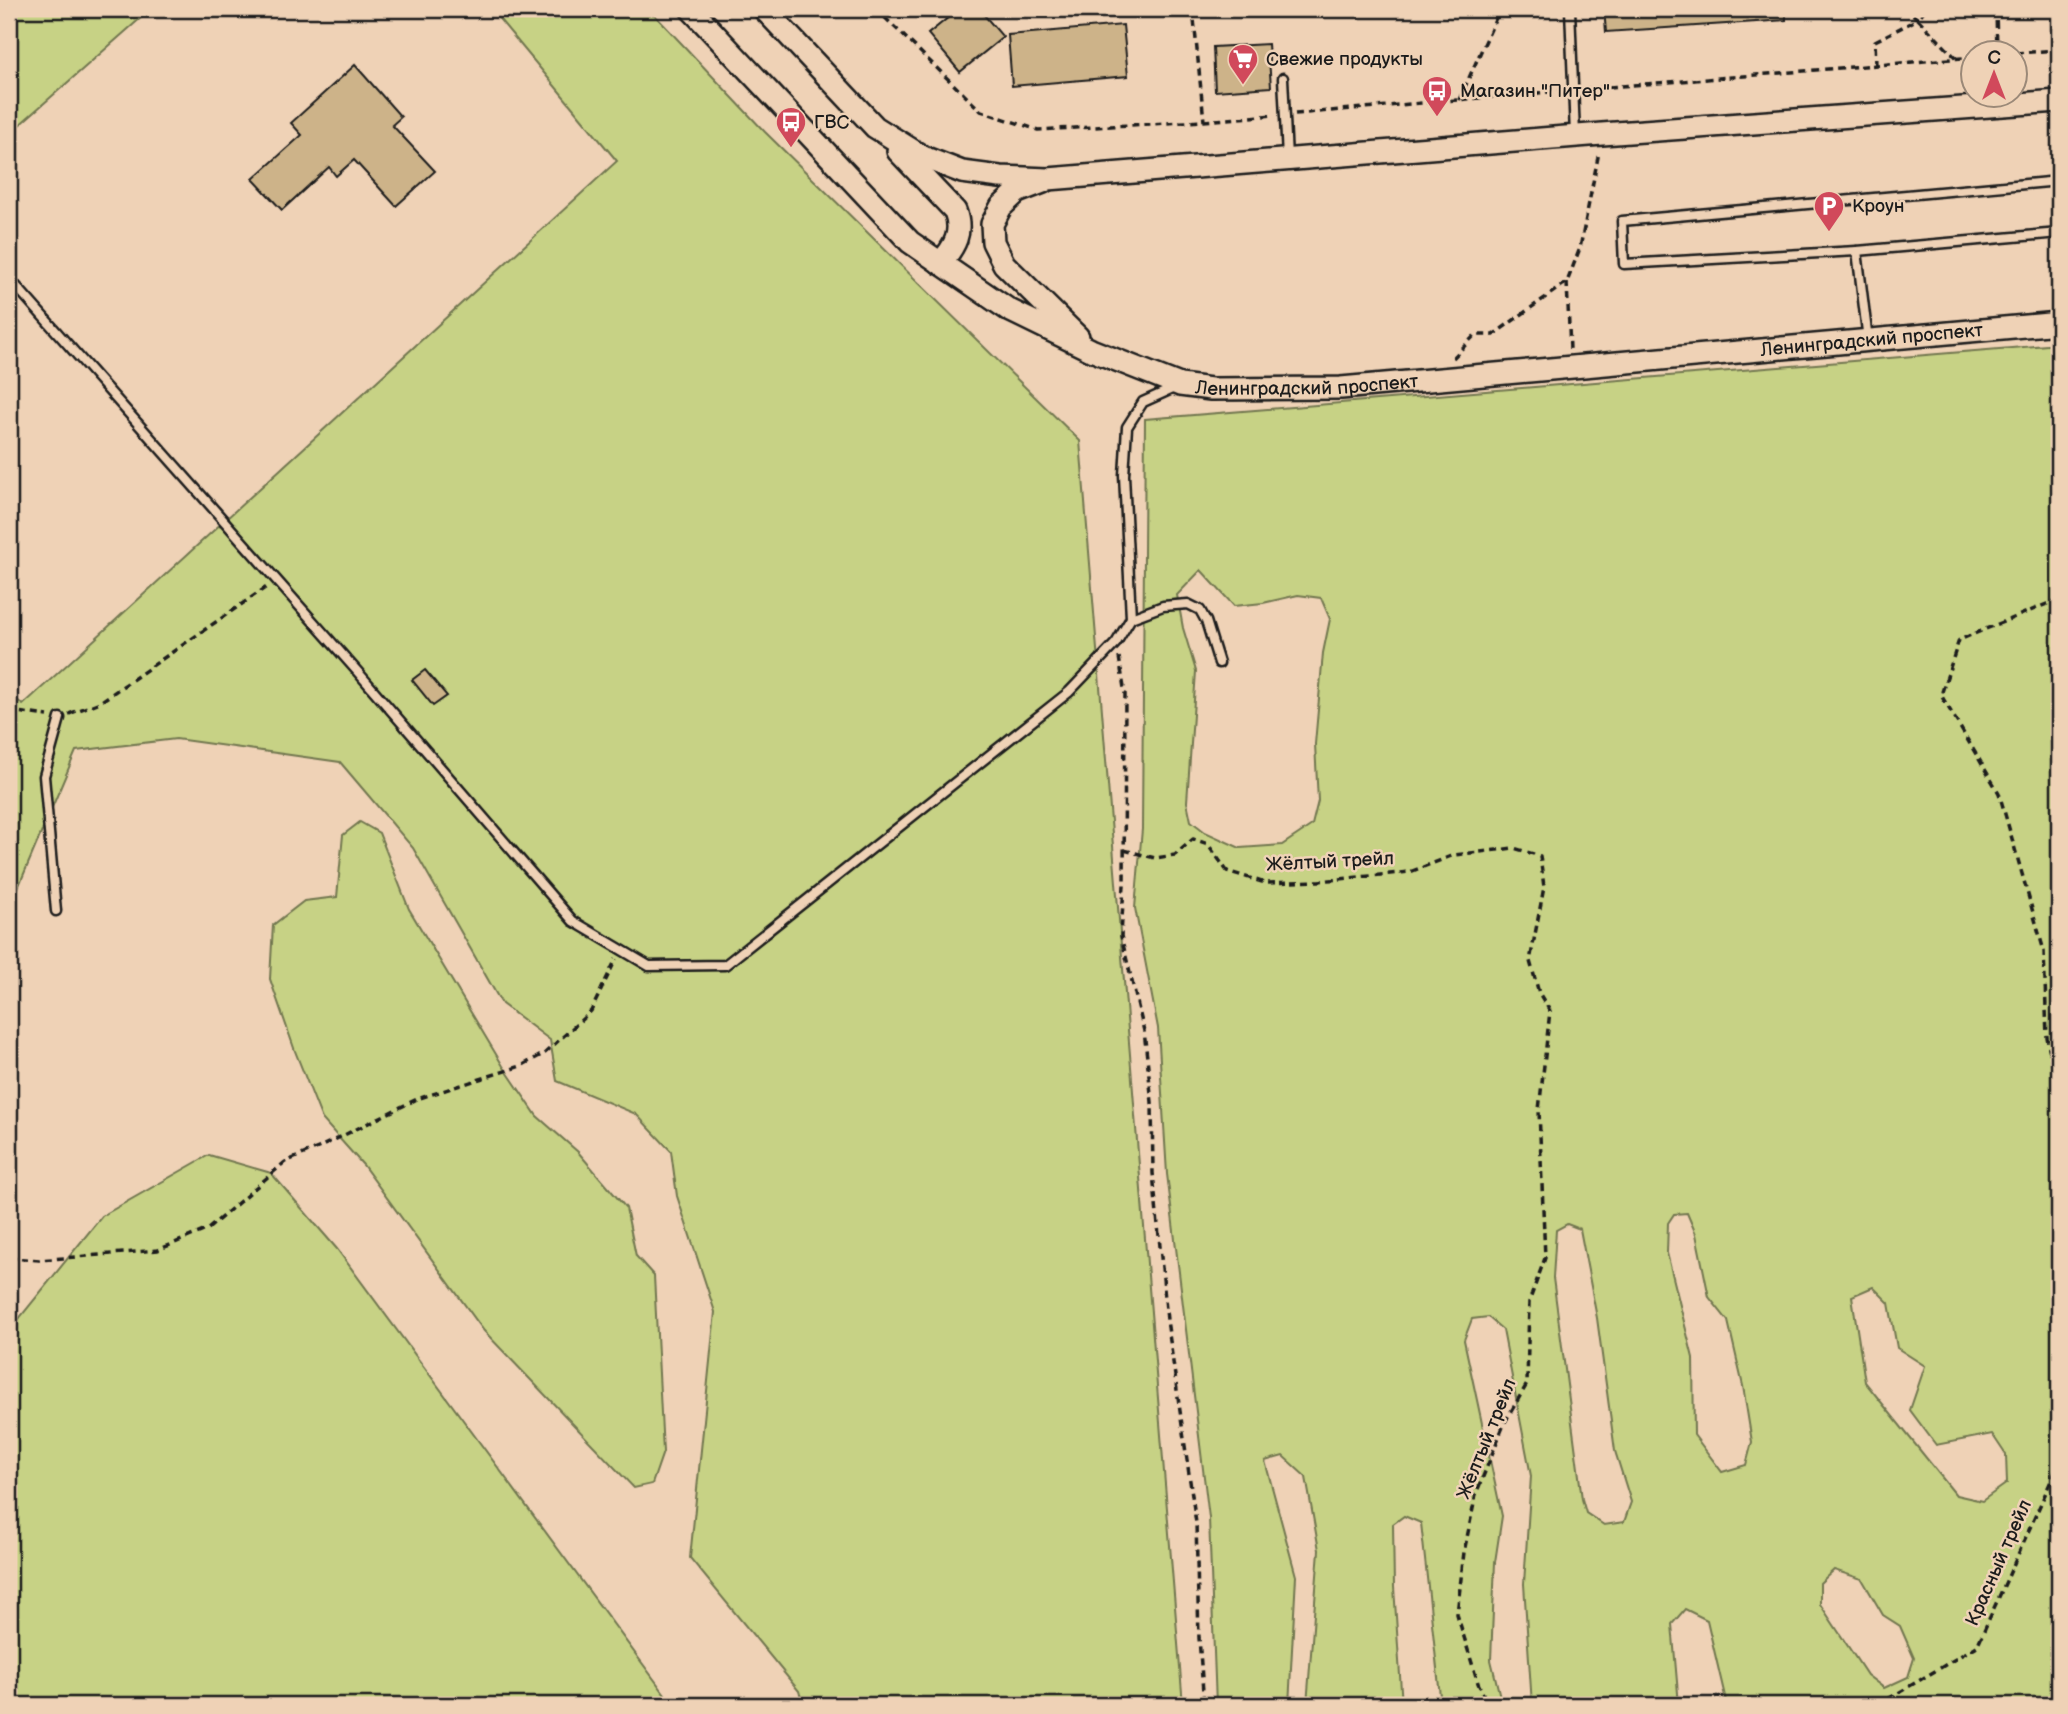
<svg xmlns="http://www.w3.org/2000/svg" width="2068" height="1714" font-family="'Balsamiq Sans',sans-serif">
<rect width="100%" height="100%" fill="#efd2b6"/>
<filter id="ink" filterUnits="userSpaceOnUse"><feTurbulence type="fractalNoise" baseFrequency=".0143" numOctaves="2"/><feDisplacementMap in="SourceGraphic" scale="14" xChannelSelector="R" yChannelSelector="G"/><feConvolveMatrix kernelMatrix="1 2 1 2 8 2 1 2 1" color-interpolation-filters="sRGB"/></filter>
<g filter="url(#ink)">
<g fill="#c7d285" stroke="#727750" stroke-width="2" fill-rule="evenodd">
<path d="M9 9H151L9 134Z"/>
<path d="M491 9H649L765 132 1080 441 1183 1705H803L799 1691 690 1558 715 1312 677 1196 671 1151 636 1114 557 1081 550 1040 502 1004 413 848 340 762 176 739 76 751 9 909V693L23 705 617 161Z"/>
<path d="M2059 344V1232L2057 1244 2059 1254V1695L2046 1705H1727L1707 1620 1685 1609 1672 1624 1679 1705H1532L1524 1584 1531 1476 1503 1330 1488 1317 1472 1319 1464 1340 1502 1516 1495 1562 1491 1660 1502 1705H1441L1421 1523 1404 1516 1393 1524 1394 1587 1402 1705H1307L1319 1550 1306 1477 1283 1456 1265 1461 1296 1576 1289 1705H1216L1209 1518 1167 1174 1158 1028 1135 908 1142 829 1145 419ZM1201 570 1234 606 1263 603 1298 595 1321 598 1330 619 1323 653 1315 744 1318 801 1312 825 1282 845 1240 848 1205 832 1191 821 1187 802 1196 671 1183 628 1177 595ZM1687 1213 1696 1234 1709 1297 1728 1321 1743 1386 1752 1442 1746 1465 1722 1472 1694 1435 1693 1358 1667 1253 1668 1223 1674 1214ZM1567 1224 1580 1229 1597 1318 1615 1451 1631 1502 1624 1522 1604 1525 1586 1513 1582 1499 1553 1278 1556 1230ZM1873 1287 1889 1303 1897 1348 1925 1366 1910 1410 1936 1445 1992 1434 2006 1455 2007 1483 1982 1501 1956 1495 1865 1382 1852 1296ZM1834 1570 1862 1579 1883 1615 1900 1626 1914 1658 1908 1677 1884 1688 1867 1675 1820 1604V1583Z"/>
<path d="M360 822 379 833 409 909 503 1066 537 1116 578 1152 626 1208 636 1256 654 1276 663 1452 652 1484 634 1488 484 1331 363 1165 322 1119 295 1051 270 979 273 925 304 901 337 897 343 835Z"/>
<path d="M209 1155 271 1173 337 1249 673 1705H9V1331L102 1216Z"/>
</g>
<g fill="#cdb389" stroke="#1c1c1c" stroke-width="2">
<path d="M959 9H979L1003 37 960 72 928 34Z"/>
<path d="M1604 9H1786V20L1606 32Z"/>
<path d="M1123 25 1128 76 1012 86 1008 35Z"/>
<path d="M1268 44 1271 87 1215 91 1213 47Z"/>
<path d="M355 65 401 117 392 125 435 171 396 206 354 160 336 176 329 167 282 210 253 179 302 135 291 123Z"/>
<path d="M425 670 447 696 433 706 412 680Z"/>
</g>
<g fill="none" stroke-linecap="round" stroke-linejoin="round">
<g stroke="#1c1c1c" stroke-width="13">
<g id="service">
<path d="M1570 9 1575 135"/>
<path d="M1283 78 1287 158"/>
<path d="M1857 251 1624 264 1622 221 2059 181"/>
<path d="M9 278 357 671 573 921 649 966 725 965 1069 692 1116 643 1131 618 1163 606 1188 604 1200 610 1206 621 1219 663"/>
<path d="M1868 340 1857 251 2059 233"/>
<path d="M1131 618 1124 475 1127 427 1143 402 1174 388"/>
<path d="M56 911 44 776 60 718"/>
</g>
</g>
<g stroke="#1c1c1c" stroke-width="26">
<g id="secondary">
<path id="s1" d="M691 9 910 242 1009 310 1091 350 1180 385 1211 389 1341 388 2059 323"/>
<path d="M764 9 875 127 923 157 962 172 1000 177 1048 179 1602 134 2059 101"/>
<path d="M898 151 955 211C963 232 955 247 940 263"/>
<path d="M1043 182 1017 192 1001 207 992 224 993 242 1004 264 1078 337"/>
</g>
</g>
<g stroke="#1c1c1c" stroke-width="3.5" stroke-dasharray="7 5" stroke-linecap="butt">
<path d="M876 9 981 111 1038 130 1204 121 1274 115"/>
<path d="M1193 9 1204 121"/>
<path d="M1925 9 1918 19 1956 58"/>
<path d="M1996 9 1997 52"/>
<path d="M2016 53 2059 50"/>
<path d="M1876 65 1875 41 1918 19 1906 9"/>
<path d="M1585 89 1974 57"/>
<path d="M1459 100 1500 9"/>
<path d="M1295 114 1560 91"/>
<path d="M1567 282 1570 350"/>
<path d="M1453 358 1475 335H1493L1567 282 1580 248 1599 152"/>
<path d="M2059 599 1959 640 1941 695 1999 793 2044 951 2047 1037 2059 1102"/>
<path d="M1119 657 1125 694 1124 885 1121 936 1144 1031 1152 1102 1153 1173 1167 1320 1196 1523 1199 1638 1204 1705"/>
<path d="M9 711 48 716"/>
<path d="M69 714 100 702 268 586"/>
<path d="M1124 850 1155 858 1175 855 1193 839 1208 844 1227 871 1265 883 1319 881 1410 872 1454 855 1514 848 1540 856 1544 887 1530 961 1539 993 1550 1011 1539 1110 1545 1258 1529 1302 1527 1384 1505 1422 1476 1494 1464 1552 1457 1614 1478 1683 1488 1705"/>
<path d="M9 1258 39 1260 158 1250 208 1229 285 1162 318 1148 417 1099 521 1066 545 1053 591 1011 616 959"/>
<path d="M1878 1705 1977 1646 2059 1463"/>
</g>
<use href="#service" stroke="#efd2b6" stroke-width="8"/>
<use href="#secondary" stroke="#efd2b6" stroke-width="21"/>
</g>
</g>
<defs>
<g id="supermarket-pin" transform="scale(1.575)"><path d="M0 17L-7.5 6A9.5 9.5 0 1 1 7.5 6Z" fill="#d1495b" stroke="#efd2b6"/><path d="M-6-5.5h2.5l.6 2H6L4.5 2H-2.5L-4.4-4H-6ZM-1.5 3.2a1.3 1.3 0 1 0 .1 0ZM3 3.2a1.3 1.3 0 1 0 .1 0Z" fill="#fff"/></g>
<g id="bus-pin" transform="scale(1.575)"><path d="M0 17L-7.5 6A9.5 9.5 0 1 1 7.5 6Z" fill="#d1495b" stroke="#efd2b6"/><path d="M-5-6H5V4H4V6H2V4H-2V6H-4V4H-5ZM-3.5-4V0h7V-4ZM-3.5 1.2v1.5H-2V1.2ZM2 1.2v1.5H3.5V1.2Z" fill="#fff"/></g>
<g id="parking-pin" transform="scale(1.575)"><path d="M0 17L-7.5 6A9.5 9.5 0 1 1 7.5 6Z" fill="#d1495b" stroke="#efd2b6"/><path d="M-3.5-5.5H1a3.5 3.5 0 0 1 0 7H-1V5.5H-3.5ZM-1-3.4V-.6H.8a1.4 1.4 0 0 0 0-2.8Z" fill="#fff"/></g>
</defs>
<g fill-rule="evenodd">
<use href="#supermarket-pin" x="1243" y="59"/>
<use href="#bus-pin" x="1437" y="91"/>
<use href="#bus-pin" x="791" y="122"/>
<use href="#parking-pin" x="1829" y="206"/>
</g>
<g text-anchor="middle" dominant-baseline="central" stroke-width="5" stroke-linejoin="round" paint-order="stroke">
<g font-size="19" fill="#1c1c1c" stroke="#efd2b6" text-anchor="start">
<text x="1266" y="59">Свежие продукты</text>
<text x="1460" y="91">Магазин "Питер"</text>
<text x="814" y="122">ГВС</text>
<text x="1852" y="206">Кроун</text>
</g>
<g font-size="19" fill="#1c1c1c" stroke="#efd2b6">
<text stroke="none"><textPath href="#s1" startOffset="1321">Ленинградский проспект</textPath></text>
<text stroke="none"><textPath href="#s1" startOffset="754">Ленинградский проспект</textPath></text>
<text transform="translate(1330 862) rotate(-3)">Жёлтый трейл</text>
<text transform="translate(1487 1439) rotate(-68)">Жёлтый трейл</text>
<text transform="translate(1999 1563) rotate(-66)">Красный трейл</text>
</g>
</g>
<rect width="2068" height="1714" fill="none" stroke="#efd2b6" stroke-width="35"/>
<rect x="18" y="18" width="2033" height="1679" fill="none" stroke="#1c1c1c" stroke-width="2.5" filter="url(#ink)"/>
<g transform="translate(1994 74)"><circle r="33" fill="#efd2b6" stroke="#9b8978" stroke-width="2"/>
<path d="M0-5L12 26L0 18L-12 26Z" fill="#d1495b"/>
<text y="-10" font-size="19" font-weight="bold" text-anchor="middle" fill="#1c1c1c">С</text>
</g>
</svg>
